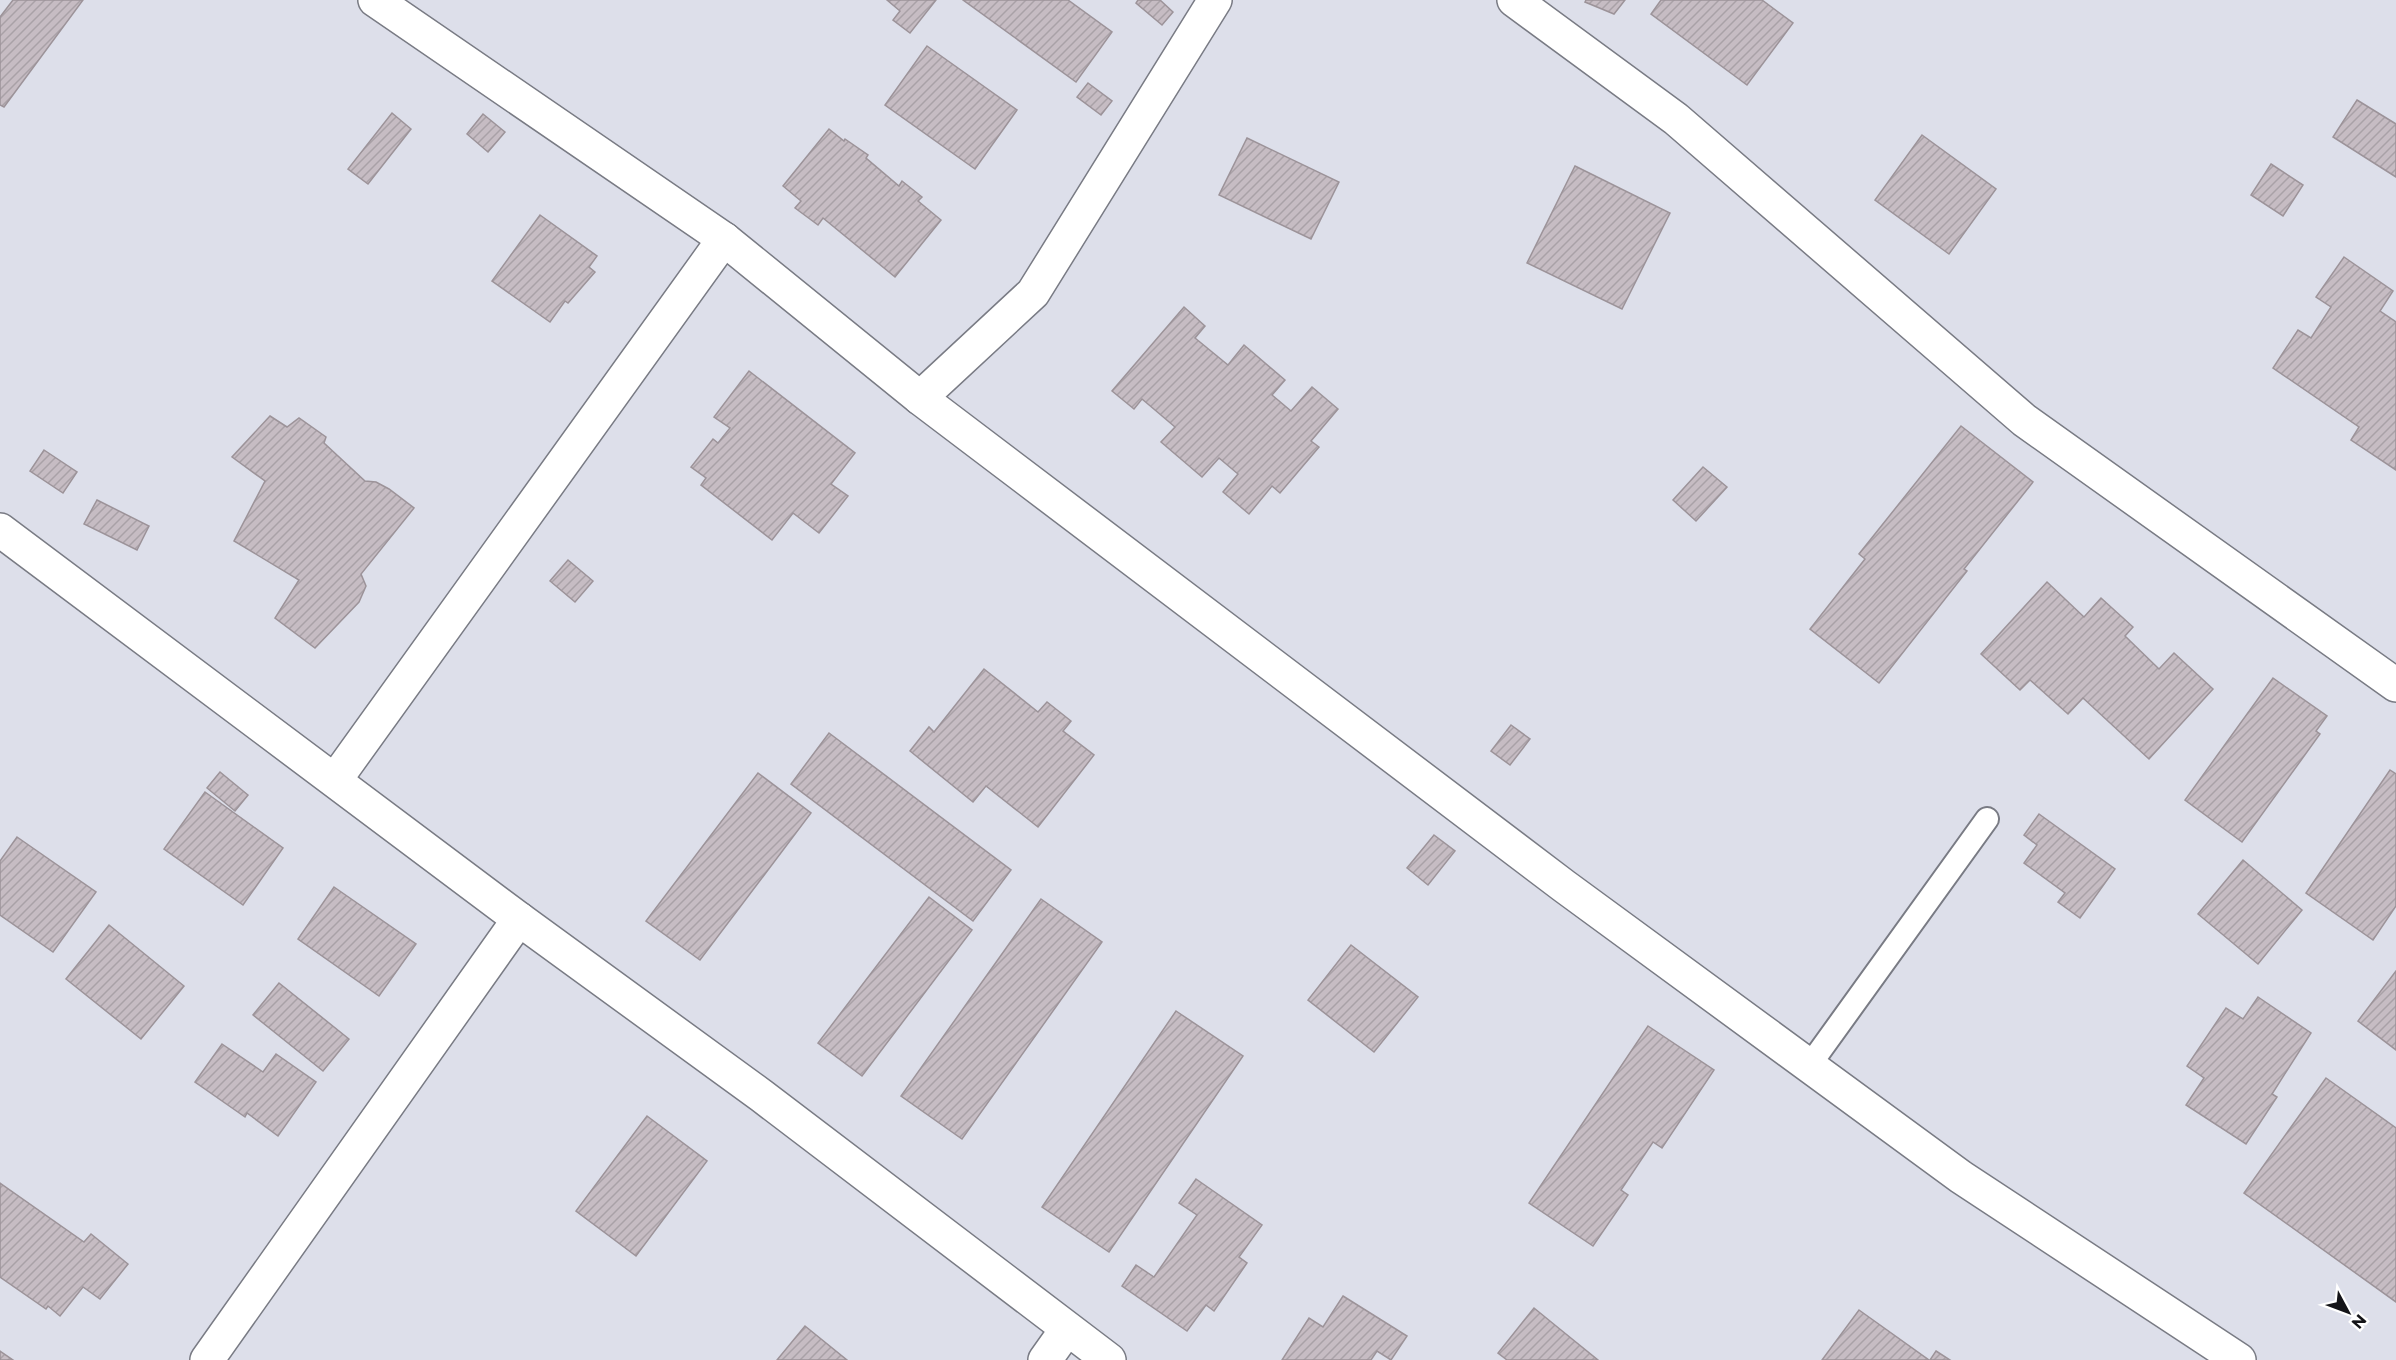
<svg xmlns="http://www.w3.org/2000/svg" width="2396" height="1360" font-family="Montserrat,sans-serif">
<defs>
<pattern id="building-hatch" width="6" height="6" patternUnits="userSpaceOnUse" patternTransform="scale(1.5)"><rect width="6" height="6" fill="#c6bcc3"/><path d="M-1 1l2-2M0 6l6-6M5 7l2-2" fill="none" stroke="#a9a1a7"/></pattern>
</defs>
<rect width="100%" height="100%" fill="#dddfea"/>
<g fill="url(#building-hatch)" stroke="#9c9399" stroke-width="1.5">
<path d="M13 0H83L4 107 0 105V17Z"/>
<path d="M887 0H936L910 33 893 20 900 11Z"/>
<path d="M963 0H1068L1112 32 1076 82Z"/>
<path d="M1138 0H1160L1173 12 1162 25 1136 3Z"/>
<path d="M1586 0H1625L1614 14 1585 2Z"/>
<path d="M1661 0H1762L1793 23 1747 85 1651 14Z"/>
<path d="M927 46 1017 110 975 169 885 105Z"/>
<path d="M1088 83 1112 101 1101 115 1077 97Z"/>
<path d="M2357 100 2396 124V177L2333 137Z"/>
<path d="M392 113 411 129 368 184 348 169Z"/>
<path d="M483 114 505 132 488 152 467 134Z"/>
<path d="M829 129 844 141 845 139 868 155 866 158 899 186 902 181 922 197 918 201 941 220 895 277 823 218 818 225 795 208 801 201 783 186Z"/>
<path d="M1922 135 1996 189 1949 254 1875 200Z"/>
<path d="M1247 138 1339 182 1311 239 1219 195Z"/>
<path d="M2271 164 2303 185 2283 216 2251 195Z"/>
<path d="M1575 166 1670 213 1622 309 1527 263Z"/>
<path d="M540 215 597 256 589 267 595 272 568 303 565 301 550 322 492 281Z"/>
<path d="M2344 257 2393 291 2380 311 2396 322V470L2351 440 2359 427 2273 368 2298 330 2311 338 2331 307 2316 297Z"/>
<path d="M1184 307 1205 326 1195 338 1228 365 1244 345 1285 380 1272 395 1291 411 1312 387 1338 409 1311 441 1319 447 1280 493 1272 486 1249 514 1223 492 1238 474 1219 458 1202 477 1161 442 1175 427 1142 399 1134 409 1112 391Z"/>
<path d="M749 371 855 453 831 484 848 496 819 533 793 513 772 540 701 485 706 478 691 467 713 439 718 443 730 428 714 417Z"/>
<path d="M270 416 287 427 299 418 326 437 324 443 365 481 376 482 389 489 414 508 361 574 366 586 359 602 315 648 275 618 299 580 234 541 265 481 232 457Z"/>
<path d="M1961 426 2033 482 1964 569 1967 571 1879 683 1810 629 1865 559 1859 554Z"/>
<path d="M44 450 77 472 63 493 30 471Z"/>
<path d="M1703 467 1727 487 1696 521 1673 500Z"/>
<path d="M97 500 149 526 137 550 84 524Z"/>
<path d="M568 560 593 581 575 602 550 581Z"/>
<path d="M2047 582 2084 617 2101 598 2133 627 2125 636 2159 669 2174 653 2213 689 2149 759 2083 698 2068 714 2030 680 2020 690 1981 654Z"/>
<path d="M984 669 1038 712 1047 702 1071 721 1063 731 1094 755 1038 827 986 786 973 802 910 751 929 727 934 732Z"/>
<path d="M2273 678 2327 716 2316 731 2320 734 2242 842 2185 800Z"/>
<path d="M1511 725 1530 739 1510 765 1491 751Z"/>
<path d="M829 733 1011 870 973 921 791 784Z"/>
<path d="M2390 770 2396 774V906L2373 940 2306 893Z"/>
<path d="M220 772 248 795 235 811 207 788Z"/>
<path d="M758 773 811 813 700 960 646 921Z"/>
<path d="M205 792 283 848 243 905 164 849Z"/>
<path d="M2039 814 2115 869 2080 918 2058 902 2065 893 2024 863 2037 845 2024 835Z"/>
<path d="M1434 835 1455 851 1428 885 1407 868Z"/>
<path d="M17 837 96 892 53 952 0 915V861Z"/>
<path d="M2243 860 2302 910 2258 964 2198 914Z"/>
<path d="M334 887 416 944 379 996 298 939Z"/>
<path d="M929 897 972 930 862 1076 818 1043Z"/>
<path d="M1041 899 1102 942 962 1139 901 1096Z"/>
<path d="M109 925 184 986 141 1039 66 979Z"/>
<path d="M1351 945 1418 997 1374 1052 1308 1000Z"/>
<path d="M2396 971V1050L2358 1021Z"/>
<path d="M279 983 349 1039 323 1071 253 1015Z"/>
<path d="M2258 997 2311 1033 2272 1094 2277 1097 2246 1144 2186 1105 2204 1078 2187 1066 2226 1008 2243 1019Z"/>
<path d="M1176 1011 1243 1056 1109 1252 1042 1207Z"/>
<path d="M1648 1026 1714 1070 1662 1148 1653 1142 1621 1190 1628 1195 1593 1246 1529 1203Z"/>
<path d="M222 1044 263 1072 276 1054 316 1082 278 1136 247 1113 245 1117 195 1082Z"/>
<path d="M2326 1078 2396 1128V1302L2244 1193Z"/>
<path d="M647 1116 707 1161 636 1256 576 1211Z"/>
<path d="M1196 1179 1262 1225 1239 1257 1247 1263 1214 1311 1206 1305 1187 1331 1122 1286 1136 1265 1154 1277 1197 1215 1179 1203Z"/>
<path d="M0 1183 84 1242 91 1234 128 1264 100 1299 83 1287 60 1316 48 1306 46 1309 0 1277Z"/>
<path d="M1343 1296 1407 1336 1391 1360 1377 1351 1371 1360H1282L1309 1318 1323 1327Z"/>
<path d="M1534 1308 1561 1330 1598 1360H1507L1498 1353Z"/>
<path d="M1859 1310 1929 1360H1822Z"/>
<path d="M805 1326 847 1360H777Z"/>
<path d="M0 1351 13 1360H0Z"/>
<path d="M1936 1351 1950 1360H1930Z"/>
</g>
<g fill="none" stroke-linecap="round" stroke-linejoin="round">
<g stroke="#797b84" stroke-width="26">
<path id="lane" d="M1809 1066 1987 819"/>
</g>
<g stroke="#797b84" stroke-width="36">
<g id="street">
<path d="M375 0 724 239 920 398 1564 886 1961 1177 2239 1360"/>
<path d="M1514 0 1676 119 2024 420 2396 685"/>
<path d="M920 398 1033 293 1215 0"/>
<path d="M0 530 519 919 762 1096 1109 1360"/>
<path d="M335 780 724 239"/>
<path d="M207 1360 519 919"/>
<path d="M1045 1360 1067 1329"/>
</g>
</g>
<use href="#lane" stroke="#fff" stroke-width="22"/>
<use href="#street" stroke="#fff" stroke-width="33"/>
</g>
<g transform="translate(2348 1312) rotate(131)" stroke="#ffffff" stroke-width="4.5" paint-order="stroke">
<path d="M0-4.5L10 22L0 15L-10 22Z" fill="#141418"/>
<text y="-9" font-size="16" font-weight="bold" text-anchor="middle" fill="#141418">N</text>
</g>
</svg>
